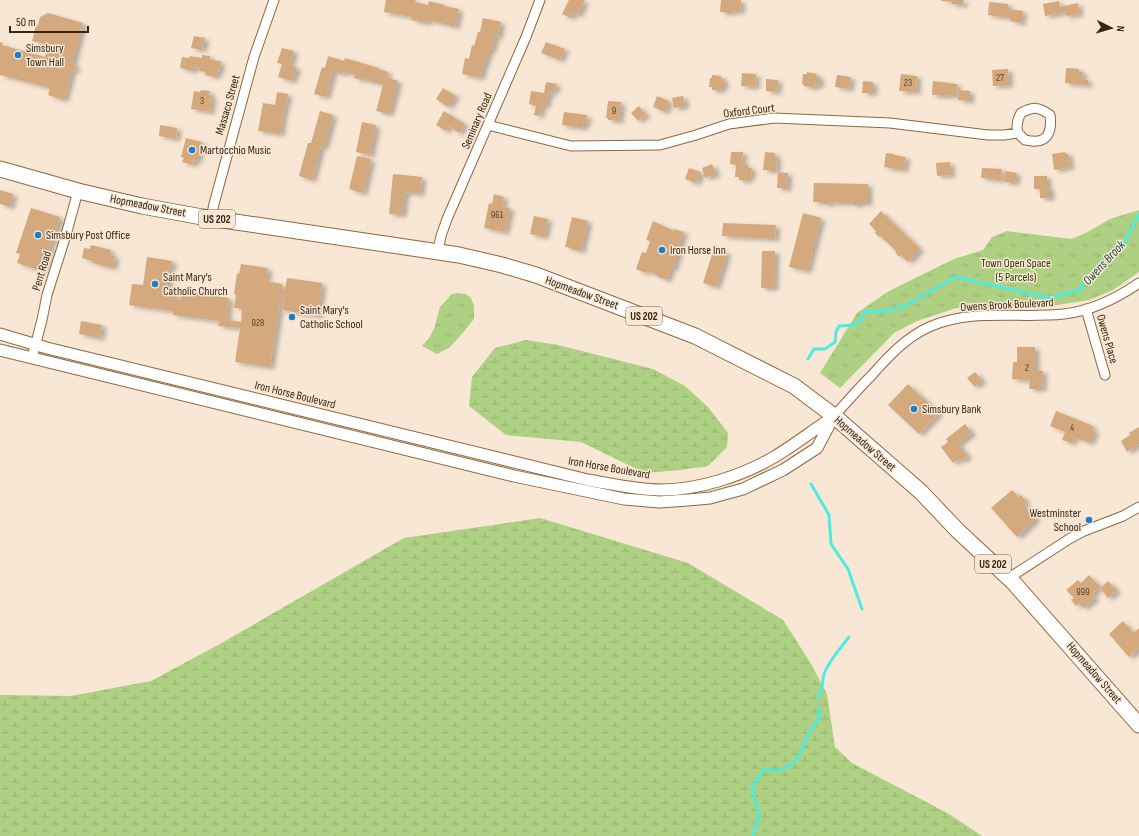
<svg xmlns="http://www.w3.org/2000/svg" width="1139" height="836" font-family="'Sofia Sans Condensed',sans-serif">
<defs>
<pattern id="wetland-marsh" width="20" height="14" patternUnits="userSpaceOnUse"><rect width="20" height="14" fill="#aed082"/><path d="M1 5h8M5 5V1M11 12h8M15 12V8" fill="none" stroke="#96b26f"/></pattern>
<pattern id="park-tufts" width="24" height="20" patternUnits="userSpaceOnUse"><rect width="24" height="20" fill="#aed082"/><path d="M3 7l-1-3M5 7V3M7 7l1-3M15 17l-1-3M17 17v-4M19 17l1-3" fill="none" stroke="#96b26f"/></pattern>
<filter id="shadow"><feDropShadow dx="4.5" dy="2.5" stdDeviation="2" flood-color="#0004"/></filter>
</defs>
<rect width="100%" height="100%" fill="#f8e7d4"/>
<g fill="url(#wetland-marsh)">
<path d="M526 340 558 345 653 369 685 386 708 407 728 433 727 447 708 466 681 470 645 473 581 442 506 435 469 406 472 377 495 348Z"/>
<path d="M540 518 688 563 783 620 810 662 827 694 835 747 852 763 949 814 982 836H0V695L71 696 151 681 218 645 404 538Z"/>
</g>
<g fill="url(#park-tufts)">
<path d="M1139 210V272L1113 290 1089 300 1038 308H956L917 321 894 333 840 388 820 373 857 313 889 291 954 259 983 250 992 237 1007 231 1071 239 1086 233 1110 219Z"/>
<path d="M456 293 466 294 471 298 474 306V319L461 335 450 347 437 354 422 346 429 338 434 329 440 307 451 295Z"/>
</g>
<g fill="none" stroke-linecap="round" stroke-linejoin="round">
<g stroke="#4eebe0" stroke-width="3">
<path d="M808 359 814 349H825L835 342 836 332 839 326C856 325 858 326 866 311L882 312 907 305 955 277 1050 298 1079 290 1100 263 1123 244 1139 215"/>
<path d="M811 484 829 515 831 544 848 569 862 609"/>
<path d="M818 698C823 691 822 682 824 674 829 660 840 649 849 637"/>
<path d="M753 836 759 815 752 787 764 769 778 771 792 764 799 756 809 733 819 718V708"/>
</g>
</g>
<g fill="#d3a97d" filter="url(#shadow)">
<path d="M386 0H416L415 2 428 5 429 1 445 5 444 6 459 9 455 27 428 20 427 23 411 20 412 17 384 12Z"/>
<path d="M569 0H585L578 15 573 13 571 18 562 14Z"/>
<path d="M721 0H741L740 12 731 11V13L720 12Z"/>
<path d="M941 0H964L963 5 951 4 952 2 941 1Z"/>
<path d="M1059 1 1060 7 1078 3 1079 14 1066 16 1065 12 1045 16 1043 4Z"/>
<path d="M989 2 1008 4V9L1023 11 1021 23 1010 21 1011 18 988 15Z"/>
<path d="M48 13 83 23 72 64 76 65 75 71 72 70 64 100 48 95 50 88 0 75V42L3 43 2 45 45 57 46 53 43 52 45 44 32 41 36 26 38 25 40 17Z"/>
<path d="M483 18 501 22 498 37 495 36 492 50H489L485 64H484L480 78 462 74 465 58 469 59 472 45 474 46 478 32H480Z"/>
<path d="M194 36 205 38 202 50 191 48Z"/>
<path d="M546 42 565 49 560 60 541 53Z"/>
<path d="M282 48 294 51 290 65 297 68 292 81 278 77 282 64 277 63Z"/>
<path d="M202 55 210 56V60L221 61 219 72 217 71 216 77 206 75V72L199 71 200 68 194 67 193 71 180 68 182 57 189 58 190 56 202 58Z"/>
<path d="M328 56 344 61 345 58 379 68V69L388 72 386 77 398 81 389 114 376 111 383 85 362 79V80L354 78 355 75 343 72 342 74 333 71 326 97 314 94 322 67 325 68Z"/>
<path d="M1066 68 1079 69V72H1083L1082 79 1088 80V85L1065 83Z"/>
<path d="M1008 69 1009 85 993 86 992 70Z"/>
<path d="M807 72 817 74 816 76 820 77 819 86 814 85V88L804 86V85L802 84 803 74H807Z"/>
<path d="M742 73 756 74 755 87 741 86Z"/>
<path d="M901 74 917 76 916 92 899 91Z"/>
<path d="M712 75 721 76V79H724V87H721L720 91 712 90V87H709L710 78H712Z"/>
<path d="M837 75 851 77 849 89 835 87Z"/>
<path d="M766 79 778 80 777 92 766 91Z"/>
<path d="M863 81 873 82V93H862Z"/>
<path d="M933 81 957 84 956 96 947 95V96L932 95Z"/>
<path d="M546 82 557 84 555 91H550V96L548 95 546 106 542 105 540 116 534 115 536 106 529 104 531 91 544 93Z"/>
<path d="M443 88 456 96 448 107 436 99Z"/>
<path d="M201 90 210 91 209 95 212 96 210 112 191 109 194 91 200 92Z"/>
<path d="M959 90 970 91V101L958 100Z"/>
<path d="M277 92 288 94 286 105 285 104 280 134 258 131 263 103 275 105Z"/>
<path d="M657 96 669 101 665 112 653 107Z"/>
<path d="M683 96 685 106 674 108 672 98Z"/>
<path d="M608 101 621 102 619 121 608 120V118H606Z"/>
<path d="M639 106 646 115 638 121 631 113Z"/>
<path d="M320 111 333 115 324 147 321 146 312 180 299 176 308 143H311Z"/>
<path d="M444 111 465 124 459 133 449 126 446 131 436 125Z"/>
<path d="M564 112 587 115 586 124H584L583 128 562 125Z"/>
<path d="M362 122 376 125 370 155 356 152Z"/>
<path d="M160 125 177 128 176 139 159 136Z"/>
<path d="M186 138 202 142 197 161 194 160 193 165 182 162 184 158 181 157Z"/>
<path d="M731 152H743L742 165H748V168H752L751 177H748V181L739 180V177H735L736 165 730 164Z"/>
<path d="M765 152 775 153V158H777L776 171 763 170Z"/>
<path d="M1065 152 1066 154 1068 153 1070 167 1054 170 1052 154Z"/>
<path d="M886 153 894 154V155L906 157 904 170 884 167Z"/>
<path d="M357 156 371 159 363 193 349 189Z"/>
<path d="M950 162 951 175 937 176 936 163Z"/>
<path d="M712 164 716 174 705 178 702 168Z"/>
<path d="M689 168 701 172 696 183 685 179Z"/>
<path d="M982 168 1002 169 1001 180 981 178Z"/>
<path d="M1005 171 1017 173 1015 183 1004 182Z"/>
<path d="M778 172 788 173 787 189 777 188Z"/>
<path d="M393 174 422 177 420 194 405 192 402 215 389 214Z"/>
<path d="M1034 176H1047V188H1050V198H1040V189H1034Z"/>
<path d="M814 183 868 184V203H858V205H852V202H847L846 203 830 202V204H824V202H813Z"/>
<path d="M0 190 13 194 10 207 0 204Z"/>
<path d="M494 194 504 197 502 206 510 208 505 232 484 228 489 203 492 204Z"/>
<path d="M31 208 60 217 42 271 17 263 20 254 16 253Z"/>
<path d="M881 211 920 249 908 262 901 255 899 257 895 252 896 251 880 236 879 237 875 233 876 231 869 224Z"/>
<path d="M803 213 821 218 807 271 789 267Z"/>
<path d="M534 216 548 219 544 237 530 234Z"/>
<path d="M572 217 588 221 581 251 571 249 576 223 571 248 565 247Z"/>
<path d="M653 221 674 231V229L684 232 679 245H681L673 269 671 268 667 280 656 276 657 275 647 271 646 273 636 269 642 252 646 253 650 241 646 240Z"/>
<path d="M723 223 776 225 775 239 722 236Z"/>
<path d="M91 245 111 250 110 255 115 256 113 268 93 263V261L82 258 84 248 90 249Z"/>
<path d="M714 248 727 253 716 287 703 283Z"/>
<path d="M762 251H775L774 288H761Z"/>
<path d="M147 257 172 261V268L170 267 167 289 177 290 176 299 181 300 182 291 229 298 227 318H228V320L241 322 242 309 234 308 236 295 234 294 237 273 239 274 241 264 268 268 266 281 282 284V289L285 290 287 278 322 283 318 316 282 310 284 296 281 295 270 367 235 362 240 328 218 326 219 321 173 315V311L129 305 132 284 143 285Z"/>
<path d="M81 321 102 325 100 338 79 334Z"/>
<path d="M1017 347H1035V371H1043L1042 389H1029L1030 380 1012 379 1013 362H1017Z"/>
<path d="M975 372 982 380 975 387 967 378Z"/>
<path d="M908 384 939 413 919 434 888 405Z"/>
<path d="M1056 411 1093 426 1091 430 1095 431 1090 443 1074 437 1072 443 1062 440 1065 432 1050 426Z"/>
<path d="M965 424 972 433 958 444 968 456 961 461 959 459 953 463 941 447 948 442 946 439Z"/>
<path d="M1139 427V444L1127 452 1121 441 1130 435 1129 433Z"/>
<path d="M1012 490 1019 497 1021 495 1026 501 1023 504 1036 519 1017 537 991 508Z"/>
<path d="M1089 575 1100 587 1092 594 1095 598 1084 608 1079 603 1076 606 1071 600 1074 598 1066 590 1078 580 1081 583Z"/>
<path d="M1108 581 1117 591 1108 598 1100 588Z"/>
<path d="M1123 621 1133 633 1139 628V648L1129 657 1109 634Z"/>
</g>
<g fill="none" stroke-linecap="round" stroke-linejoin="round">
<g stroke="#8e673c" stroke-width="11">
<g id="minor">
<path d="M488 125 571 146 660 145 696 135 729 124 774 118 890 123 988 135H1004L1018 133C1020 135 1023 138 1025 140 1026 140 1030 141 1032 141 1049 143 1052 129 1050 115 1038 106 1033 107 1021 113 1017 120 1016 126 1018 133"/>
<path d="M211 218 214 204 254 57 274 0"/>
<path d="M438 251 441 236 447 219 526 37 540 0"/>
<path d="M1086 309 1105 375"/>
<path d="M32 358 42 320 47 295 66 235 78 191"/>
<path d="M834 416C846 403 858 389 871 376 888 357 905 338 929 327 972 308 1018 319 1064 314 1091 311 1117 298 1139 283"/>
<path d="M1009 578 1069 539 1084 531 1123 516 1139 507"/>
</g>
</g>
<g stroke="#8e673c" stroke-width="13">
<g id="tertiary">
<path d="M0 334 47 348 588 480C612 484 636 490 661 490 698 490 742 476 774 457 793 446 813 430 832 418"/>
<path d="M0 350 514 476 624 499 659 502 688 500 710 498 743 489 783 470 817 448 834 416"/>
</g>
</g>
<g stroke="#8e673c" stroke-width="17">
<path id="trunk" d="M0 169 78 191 142 206 202 217 459 255 502 265 536 275 695 336 794 386 834 416 921 492 958 531 1013 582 1139 725"/>
</g>
<use href="#minor" stroke="#fff" stroke-width="9"/>
<use href="#tertiary" stroke="#fff" stroke-width="11"/>
<use href="#trunk" stroke="#fff" stroke-width="15"/>
</g>
<g fill="#1c7eca" stroke="#f8e7d4" stroke-width="1.5">
<circle cx="18" cy="55" r="4"/>
<circle cx="192" cy="150" r="4"/>
<circle cx="38" cy="235" r="4"/>
<circle cx="662" cy="250" r="4"/>
<circle cx="155" cy="284" r="4"/>
<circle cx="292" cy="317" r="4"/>
<circle cx="914" cy="409" r="4"/>
<circle cx="1089" cy="520" r="4"/>
</g>
<g text-anchor="middle" dominant-baseline="central" stroke-width="3" stroke-linejoin="round" paint-order="stroke">
<g font-size="10" fill="#5d472e">
<text x="1000" y="78">27</text>
<text x="908" y="83">23</text>
<text x="202" y="101">3</text>
<text x="614" y="111">9</text>
<text x="497" y="215">961</text>
<text x="258" y="323">928</text>
<text x="1027" y="368">2</text>
<text x="1072" y="428">4</text>
<text x="1083" y="592">999</text>
</g>
<g fill="#f8e7d4" stroke="#70604d" stroke-width="1">
<rect x="199" y="210" width="36" height="18" rx="3"/>
<rect x="626" y="307" width="36" height="18" rx="3"/>
<rect x="975" y="555" width="36" height="18" rx="3"/>
</g>
<g font-size="11" font-weight="bold" fill="#362613">
<text x="217" y="219">US 202</text>
<text x="644" y="316">US 202</text>
<text x="993" y="564">US 202</text>
</g>
<g font-size="12" fill="#362613" stroke="#f8e7d4" text-anchor="start">
<text x="26" y="48">Simsbury<tspan x="26" dy="14">Town Hall</tspan></text>
<text x="200" y="150">Martocchio Music</text>
<text x="46" y="235">Simsbury Post Office</text>
<text x="670" y="250">Iron Horse Inn</text>
<text x="163" y="277">Saint Mary's<tspan x="163" dy="14">Catholic Church</tspan></text>
<text x="300" y="310">Saint Mary's<tspan x="300" dy="14">Catholic School</tspan></text>
<text x="922" y="409">Simsbury Bank</text>
<text x="1081" y="513" text-anchor="end">Westminster<tspan x="1081" dy="14">School</tspan></text>
</g>
<g font-size="12" fill="#362613" stroke="#f8e7d4">
<text transform="translate(228 105) rotate(-74)">Massaco Street</text>
<text transform="translate(749 111) rotate(-7)">Oxford Court</text>
<text transform="translate(477 121) rotate(-67)">Seminary Road</text>
<text transform="translate(148 206) rotate(11)">Hopmeadow Street</text>
<text transform="translate(42 271) rotate(-73)">Pent Road</text>
<text transform="translate(582 293) rotate(20)">Hopmeadow Street</text>
<text transform="translate(1007 305) rotate(-3)">Owens Brook Boulevard</text>
<text transform="translate(1107 339) rotate(74)">Owens Place</text>
<text transform="translate(295 395) rotate(14)">Iron Horse Boulevard</text>
<text transform="translate(865 444) rotate(41)">Hopmeadow Street</text>
<text transform="translate(609 468) rotate(10)">Iron Horse Boulevard</text>
<text transform="translate(1094 673) rotate(49)">Hopmeadow Street</text>
</g>
<g font-size="12" fill="#283b08" stroke="#f8e7d4">
<text x="1016" y="263">Town Open Space<tspan x="1016" dy="14">(5 Parcels)</tspan></text>
</g>
<g font-size="13" font-style="italic" fill="#294946" stroke="#f8e7d4">
<text transform="translate(1104 263) rotate(-47)">Owens Brook</text>
</g>
</g>
<g transform="translate(1111 28) rotate(95)" stroke="#f8e7d4" stroke-width="3" paint-order="stroke">
<path d="M0-3L7 15L0 10L-7 15Z" fill="#362613"/>
<text y="-6" font-size="11" font-weight="bold" text-anchor="middle" fill="#362613">N</text>
</g>
<path d="M10 26v6h78v-6" fill="none" stroke="#362613" stroke-width="2"/>
<text x="16" y="26" font-size="12" fill="#362613" stroke="#f8e7d4" stroke-width="3" paint-order="stroke">50 m</text>
</svg>
